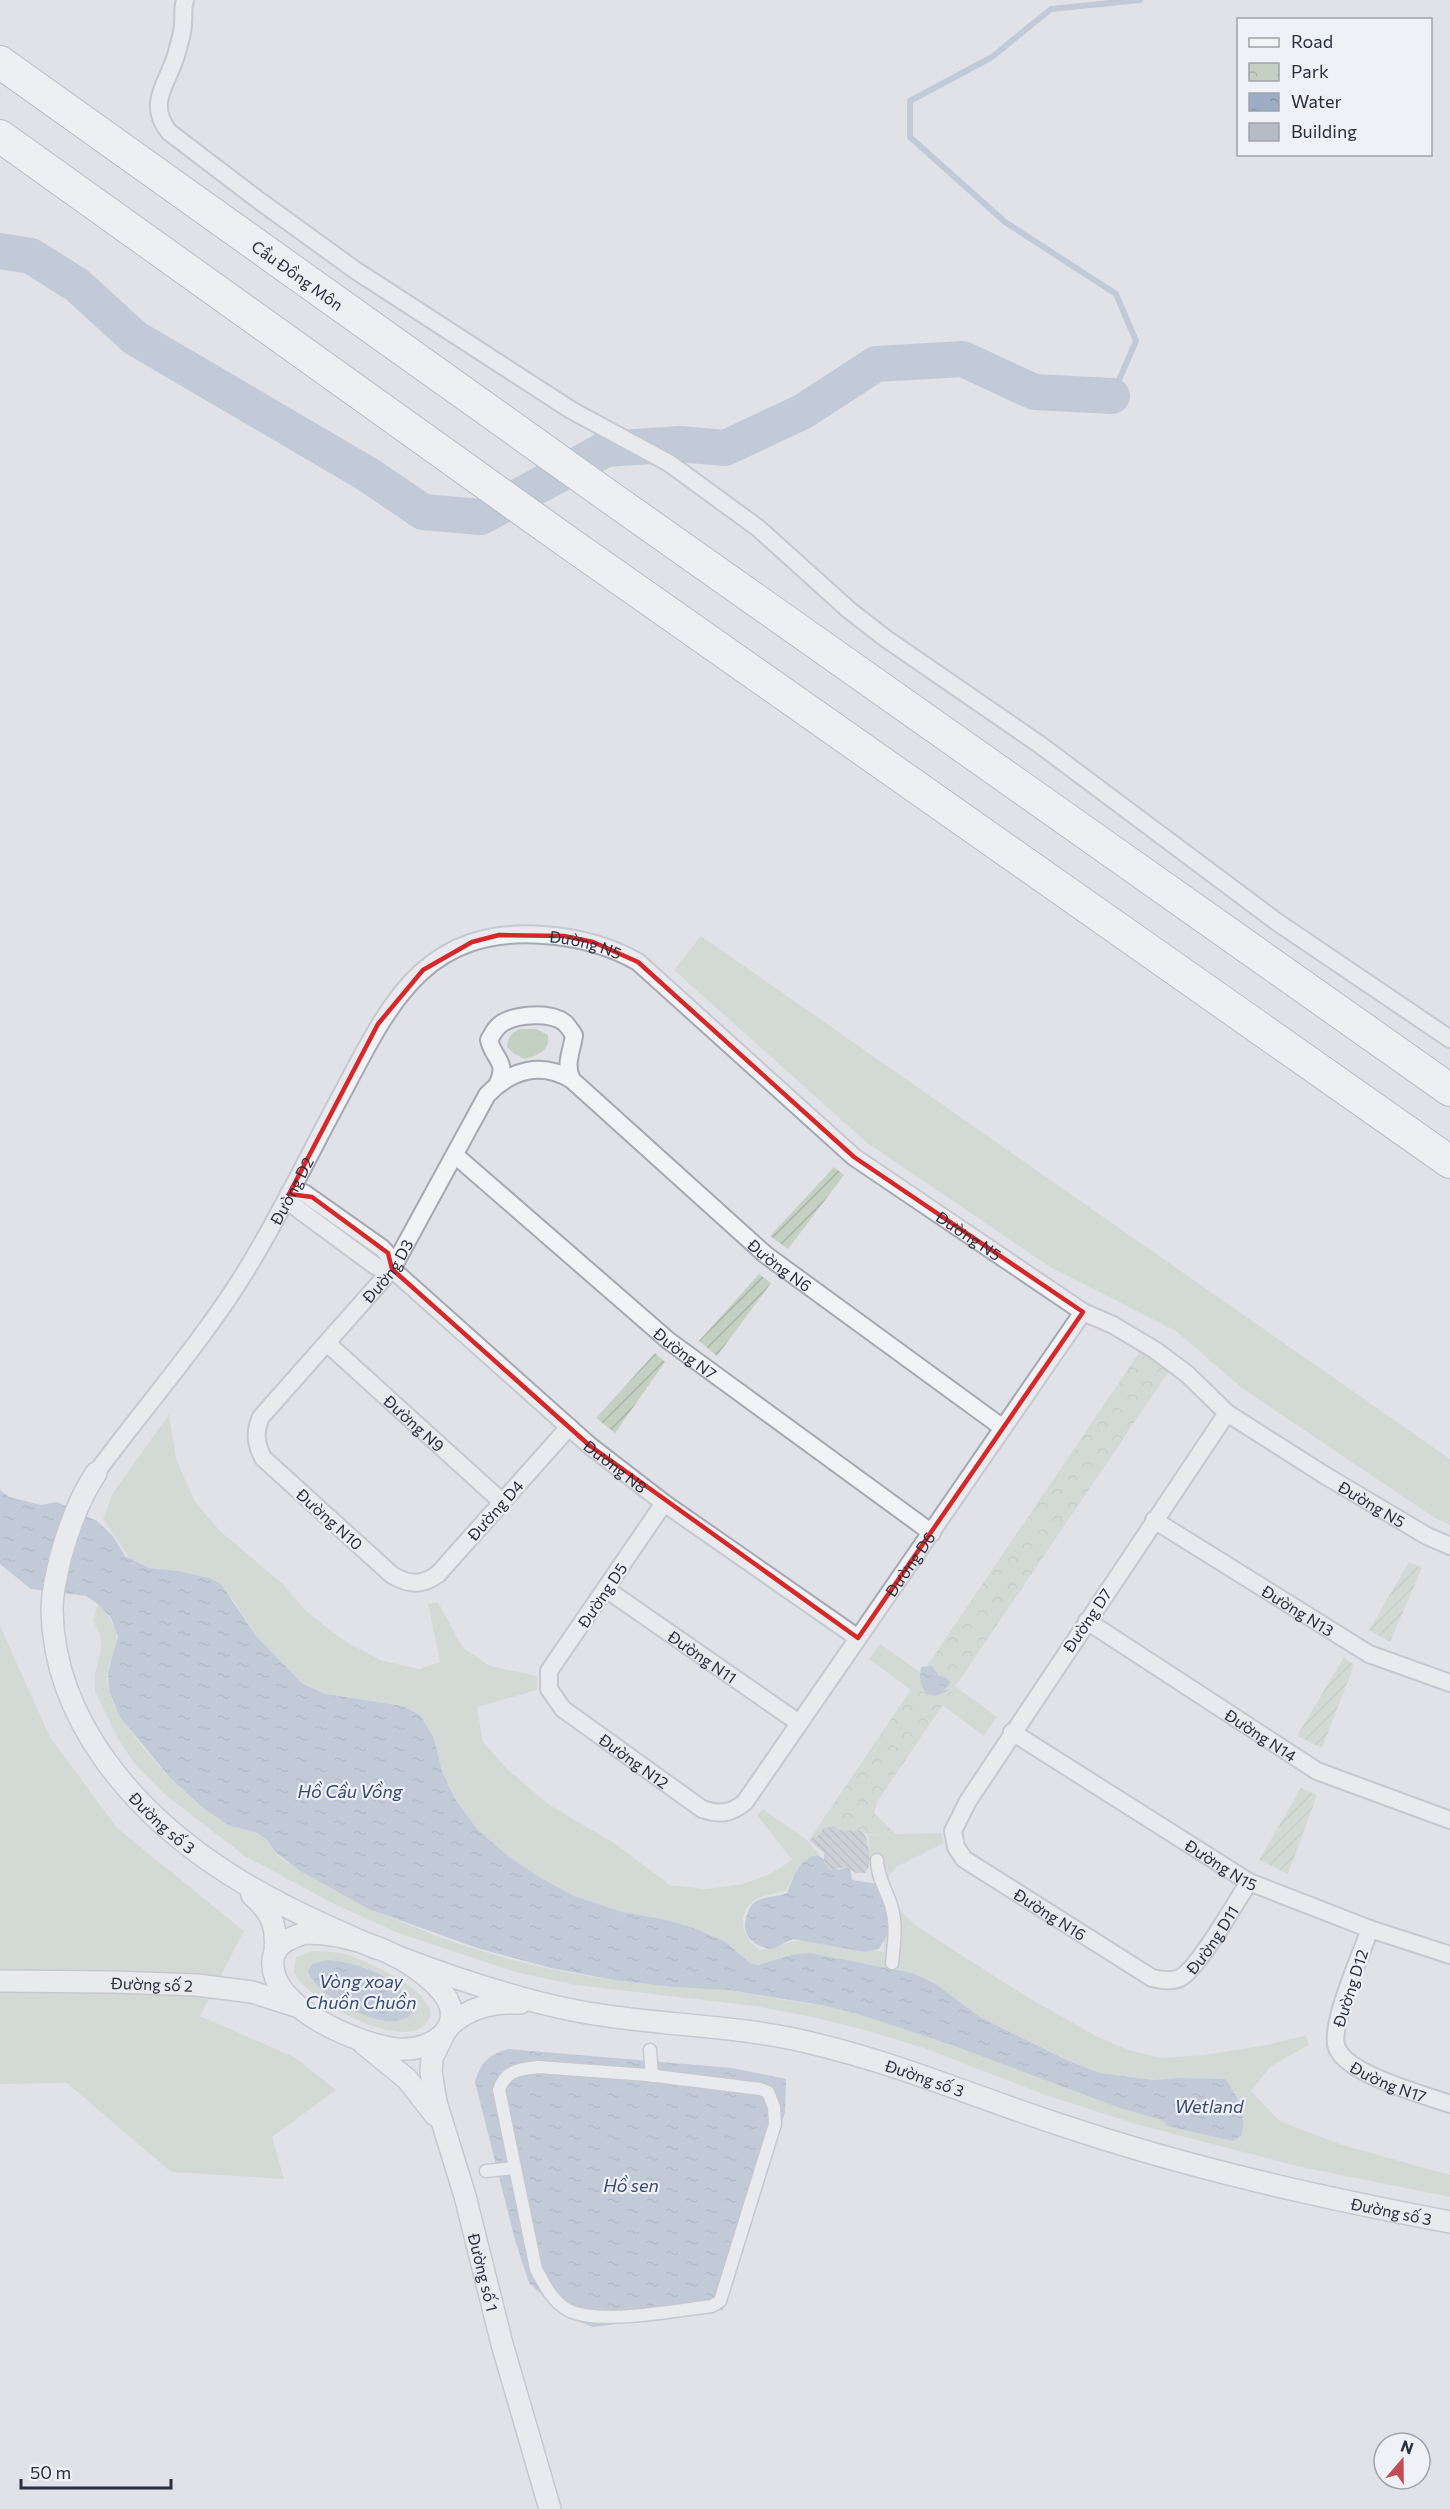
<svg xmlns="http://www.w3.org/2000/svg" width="1450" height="2509" font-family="Commissioner,sans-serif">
<defs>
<pattern id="park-crowns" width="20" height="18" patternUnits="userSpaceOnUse" patternTransform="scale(1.5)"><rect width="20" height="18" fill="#c4d1c2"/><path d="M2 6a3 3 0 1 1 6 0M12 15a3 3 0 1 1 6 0" fill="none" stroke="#a9b4a8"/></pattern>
<pattern id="garden-furrows" width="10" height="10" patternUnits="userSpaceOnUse" patternTransform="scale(1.5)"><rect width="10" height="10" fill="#c4d1c2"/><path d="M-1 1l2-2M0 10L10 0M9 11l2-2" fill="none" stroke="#a9b4a8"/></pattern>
<pattern id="water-ripples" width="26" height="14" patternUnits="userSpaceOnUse" patternTransform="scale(1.5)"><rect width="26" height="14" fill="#9dadc6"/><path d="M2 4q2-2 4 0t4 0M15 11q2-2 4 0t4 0" fill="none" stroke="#808da2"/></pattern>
<pattern id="building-back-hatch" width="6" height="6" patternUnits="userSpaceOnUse" patternTransform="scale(1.5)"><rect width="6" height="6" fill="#b7bbc4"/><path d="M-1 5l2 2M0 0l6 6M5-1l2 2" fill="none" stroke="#9598a1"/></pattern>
</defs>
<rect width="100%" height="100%" fill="#e0e2e8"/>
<g fill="#c4d1c2" fill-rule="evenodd">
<path d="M701 936 1450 1459V1525L1435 1518 1243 1389 1176 1331 1050 1267 866 1142 674 970Z"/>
<path d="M519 1029H536L548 1035C550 1051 539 1055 525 1059L515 1054 507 1047C508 1038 511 1033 519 1029Z"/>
<path d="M169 1414 176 1459 195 1502 221 1532 283 1584 305 1610 344 1641 383 1661 419 1669 440 1662 428 1604 438 1602 463 1648 490 1666 537 1676V1690L477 1707 483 1742 508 1770 551 1806 614 1843 670 1885 706 1889 743 1884 770 1874 792 1860 757 1815 763 1809 807 1840 819 1854C800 1859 795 1876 785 1891 776 1894 764 1894 757 1899 735 1912 741 1938 760 1950L804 1939 884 1952 883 1896 871 1874 868 1835 941 1833 944 1843 896 1867 886 1880 896 1906 915 1925 1027 1997 1096 2036 1126 2049 1160 2058 1203 2055 1266 2045 1306 2035 1309 2045 1271 2066 1251 2091 1280 2121 1339 2144 1450 2175V2197L1301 2167 1139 2125 1045 2095 924 2048 861 2029 808 2016 754 2006 576 1985 515 1972 401 1934 336 1905 245 1856 163 1793 134 1763 117 1737 95 1691V1673L101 1650 100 1635 93 1620 98 1604C139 1648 99 1652 109 1691 115 1716 153 1760 171 1779 187 1795 206 1812 225 1823 238 1830 255 1829 266 1839 271 1844 272 1850 277 1855 294 1868 313 1878 332 1888 417 1935 517 1967 614 1980 652 1985 690 1986 728 1990 745 1991 762 1996 779 1999 797 2002 816 2004 835 2008 947 2033 1050 2087 1160 2120L1206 2079 1154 2080 1100 2073 1068 2060 980 2017 936 1984 791 1955 758 1965 750 1963 712 1935 699 1930 622 1912 574 1896 539 1877 508 1856 477 1829 455 1799 442 1771 434 1738 420 1715 403 1706 326 1694 303 1684 256 1636 234 1601 209 1578 178 1571 149 1568 130 1559 103 1519 113 1493Z"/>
<path d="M0 1626 50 1737 117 1828 244 1931 200 2016 294 2057 336 2090 272 2137 284 2179 171 2172 67 2083 0 2084Z"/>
<path d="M880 1644 922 1673 911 1690 869 1659Z"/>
<path d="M955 1686 997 1717 984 1736 942 1705Z"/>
<path d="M313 1951C325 1951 337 1952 349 1955 366 1961 452 1997 425 2025 399 2050 307 2001 294 1972L296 1957ZM328 1960 355 1965 392 1982 373 2018C349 2010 329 1999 312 1980Z"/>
</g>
<path fill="url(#park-crowns)" d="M1145 1344 1174 1364 877 1802 874 1813 897 1835 852 1833 850 1839 833 1828 809 1840Z"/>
<g fill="url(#garden-furrows)">
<path d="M834 1167 844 1175 788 1249 770 1236Z"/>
<path d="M759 1274 771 1283 717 1356 699 1341Z"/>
<path d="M655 1353 665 1362 615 1433 596 1418Z"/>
<path d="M1409 1562 1422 1568 1390 1642 1369 1630Z"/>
<path d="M1344 1657 1354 1665 1322 1748 1297 1736Z"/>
<path d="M1301 1788 1317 1795 1288 1874 1259 1860Z"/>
</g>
<g fill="url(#water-ripples)">
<path d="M0 1490 9 1497 41 1505 57 1502 97 1521 113 1536 125 1556 149 1568 178 1571 209 1578 221 1584 256 1636 303 1684 326 1694 403 1706 420 1715 434 1738 442 1771 455 1799 477 1829 508 1856 539 1877 574 1896 622 1912 667 1920 699 1930 724 1941 750 1963 758 1965 791 1955 810 1953 912 1973 936 1984 980 2017 1067 2060 1100 2073 1154 2080 1178 2078 1225 2079C1239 2099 1246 2110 1242 2135L1233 2141 1167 2126 1164 2121 1120 2108 949 2044 855 2013 821 2005 729 1990 674 1987 614 1980 551 1968 477 1948 369 1909 300 1871 275 1852 267 1840 257 1833 228 1825 203 1808 171 1779 120 1717 109 1691 108 1672 118 1637 111 1618 98 1604 86 1596 31 1589 0 1564Z"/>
<path d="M932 1666 939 1676 945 1677 951 1682 944 1690H950L935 1696 927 1694C920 1685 919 1678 921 1667Z"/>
<path d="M818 1855 838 1870 850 1866 852 1880 878 1884 880 1898 886 1904 889 1919 888 1933 879 1949 865 1952 793 1939 772 1949C755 1947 741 1936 746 1918 748 1912 750 1905 755 1902 764 1896 778 1897 787 1893 794 1877 799 1858 818 1855Z"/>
<path d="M328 1960C357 1962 394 1976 411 2001L412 2014C389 2037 316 1998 308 1971L312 1964Z"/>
<path d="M508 2049 732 2068 786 2079 785 2112 723 2310 593 2327 567 2317 529 2283 515 2240 475 2082C481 2062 488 2055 508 2049Z"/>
</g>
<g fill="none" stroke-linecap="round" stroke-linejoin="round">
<path stroke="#9dadc6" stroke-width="6" d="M1112 396 1136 341 1116 294 1005 222 910 137V101L992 57 1051 9 1140 0"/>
<path stroke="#9dadc6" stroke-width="36" d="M0 251 31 256 77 285 135 338 367 474 423 512 481 517 606 449 680 444 725 448 802 412 876 364 963 359 1034 392 1112 396"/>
</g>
<path fill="url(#building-back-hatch)" d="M833 1827 839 1830 861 1831 866 1837 870 1856 869 1866 865 1873H856L847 1867 829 1870 824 1863V1853L809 1840 819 1835 823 1828Z"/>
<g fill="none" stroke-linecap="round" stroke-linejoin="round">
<g stroke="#a6a9b2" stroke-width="15">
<g id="pedestrian">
<path d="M877 1860C877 1876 886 1890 891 1905 897 1924 894 1944 892 1963"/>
<path d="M650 2050 652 2076"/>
<path d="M538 2067 648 2075 760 2089 768 2092 774 2107 775 2124 720 2301 712 2306C677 2310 601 2325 570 2311 553 2303 544 2284 536 2269L499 2090C505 2070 520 2069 538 2067Z"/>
<path d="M486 2171 515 2168"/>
</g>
</g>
<g stroke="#a6a9b2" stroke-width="20">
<g id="minor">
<path d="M185 0C182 9 184 15 183 24 183 33 179 43 177 52 170 81 145 102 169 132L257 199 355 270 571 410 669 463 695 482 758 528 849 610 885 638 1039 744 1277 922 1450 1039"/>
<path d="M498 1083C508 1061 494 1060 489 1040 493 1033 496 1026 504 1022 519 1014 551 1012 565 1023 568 1026 571 1031 574 1035 572 1052 564 1063 572 1080"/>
<path id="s1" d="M455 1155 669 1341 932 1533"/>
<path id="s2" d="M289 1194 297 1191 304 1193 382 1248 391 1258 392 1269 589 1445 664 1503 858 1638"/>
<path d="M289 1194 290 1200 294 1206 374 1265 383 1270 392 1269"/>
<path id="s3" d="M328 1344 502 1502"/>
<path id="s4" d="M1227 1413 968 1801 953 1831 956 1847 964 1859 1152 1978C1161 1980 1171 1982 1180 1978 1199 1968 1235 1903 1249 1882"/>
<path id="s5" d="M569 1427 438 1574C422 1586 409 1585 392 1575L263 1458C256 1444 254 1432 261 1417L392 1269 487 1095C511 1070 541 1061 572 1080L766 1255 1003 1428"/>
<path id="s6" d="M96 1473C146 1405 203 1341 247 1269 280 1215 308 1157 338 1101 387 1010 420 926 543 935 577 937 608 945 638 962L854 1157 1083 1312 1113 1325 1155 1350 1187 1374 1227 1413 1326 1476 1427 1536 1450 1546"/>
<path id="s7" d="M664 1503 549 1671V1689L563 1709 702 1809C719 1815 731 1814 745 1802L1083 1312"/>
<path id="s8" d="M1154 1520 1369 1654 1450 1683"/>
<path id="s9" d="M606 1589 799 1723"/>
<path id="s10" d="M1087 1621 1317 1771 1450 1820"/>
<path id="s11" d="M1012 1732 1249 1882 1370 1929 1450 1955"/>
<path id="s12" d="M1370 1929C1362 1952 1328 2028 1337 2048 1348 2075 1422 2094 1450 2104"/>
</g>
</g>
<g stroke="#a6a9b2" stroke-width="24">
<g id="tertiary">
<path id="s13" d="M96 1473C80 1497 70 1524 62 1552 57 1571 52 1591 52 1610 54 1722 136 1814 226 1872 273 1903 324 1925 376 1948"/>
<path d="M252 1895C272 1913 277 1925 275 1952"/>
<path d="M305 1933C352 1933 404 1953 437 1986 472 2021 437 2052 397 2049 359 2045 268 2007 273 1960 275 1943 290 1938 305 1933Z"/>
<path id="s14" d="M393 1955C453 1978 515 1999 577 2011 654 2026 735 2024 811 2043 897 2063 978 2098 1061 2125 1189 2168 1318 2197 1450 2222"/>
<path id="s15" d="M0 1981 114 1982 197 1985 252 1992 296 2006"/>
<path d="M449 2026C470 2007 492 2002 520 2003"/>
<path id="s16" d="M443 2036 432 2058 431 2072 436 2102 465 2196 502 2344 550 2509"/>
<path d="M364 2044 407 2079 435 2115"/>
</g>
</g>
<g stroke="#888f9e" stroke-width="34">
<g id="motorway">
<path id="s17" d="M0 62 597 488 1450 1090"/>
<path d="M0 136 562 538 1450 1162"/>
</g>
</g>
<use href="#pedestrian" stroke="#f2f3f7" stroke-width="12"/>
<use href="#minor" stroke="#f2f3f7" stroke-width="16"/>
<use href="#tertiary" stroke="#f2f3f7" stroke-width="21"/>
<use href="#motorway" stroke="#fff" stroke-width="32"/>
</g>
<path d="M0 0H1450V2509H0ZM499 935 564 936 593 942 638 962 854 1157 1083 1312 858 1638 589 1445 392 1269 388 1253 312 1197 289 1194 378 1024 423 970 472 942Z" fill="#e0e2e8" fill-opacity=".55" fill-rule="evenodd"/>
<path fill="none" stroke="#d62828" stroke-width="4.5" stroke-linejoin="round" d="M499 935 564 936 593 942 638 962 854 1157 1083 1312 858 1638 589 1445 392 1269 388 1253 312 1197 289 1194 378 1024 423 970 472 942Z"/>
<g text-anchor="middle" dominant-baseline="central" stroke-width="4.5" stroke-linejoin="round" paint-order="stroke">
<g font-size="16" fill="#2a2f3e" stroke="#eff1f6">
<text stroke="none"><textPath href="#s17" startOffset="366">Cầu Đồng Môn</textPath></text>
<text stroke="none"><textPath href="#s6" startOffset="774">Đường N5</textPath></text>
<text stroke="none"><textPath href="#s6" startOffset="344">Đường D2</textPath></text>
<text stroke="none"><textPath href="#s6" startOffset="1260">Đường N5</textPath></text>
<text stroke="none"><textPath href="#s5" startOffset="1232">Đường N6</textPath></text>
<text stroke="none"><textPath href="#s5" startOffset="657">Đường D3</textPath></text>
<text stroke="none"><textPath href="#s1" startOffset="304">Đường N7</textPath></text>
<text stroke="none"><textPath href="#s3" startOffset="117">Đường N9</textPath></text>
<text stroke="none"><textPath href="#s2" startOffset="434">Đường N8</textPath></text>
<text stroke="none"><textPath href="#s6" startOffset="1746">Đường N5</textPath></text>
<text transform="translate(495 1510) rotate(-48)">Đường D4</text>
<text transform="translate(330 1519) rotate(42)">Đường N10</text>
<text stroke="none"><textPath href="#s7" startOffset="753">Đường D6</textPath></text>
<text transform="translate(602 1595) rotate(-56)">Đường D5</text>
<text stroke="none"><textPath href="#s8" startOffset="170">Đường N13</textPath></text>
<text transform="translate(1087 1620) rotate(-56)">Đường D7</text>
<text stroke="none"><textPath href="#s9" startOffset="118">Đường N11</textPath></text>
<text stroke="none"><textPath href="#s10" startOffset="208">Đường N14</textPath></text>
<text stroke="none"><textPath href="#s7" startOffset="334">Đường N12</textPath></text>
<text stroke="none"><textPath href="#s13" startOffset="392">Đường số 3</textPath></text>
<text stroke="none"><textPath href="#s11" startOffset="248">Đường N15</textPath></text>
<text stroke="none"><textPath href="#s4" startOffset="633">Đường N16</textPath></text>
<text stroke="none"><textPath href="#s4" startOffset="832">Đường D11</textPath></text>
<text stroke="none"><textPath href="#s15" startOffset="152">Đường số 2</textPath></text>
<text transform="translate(1350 1988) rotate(-72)">Đường D12</text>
<text stroke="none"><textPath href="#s14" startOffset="548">Đường số 3</textPath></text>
<text stroke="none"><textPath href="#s12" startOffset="188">Đường N17</textPath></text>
<text stroke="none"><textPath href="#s14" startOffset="1034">Đường số 3</textPath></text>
<text stroke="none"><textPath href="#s16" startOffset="246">Đường số 1</textPath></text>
</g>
<g font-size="18" font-style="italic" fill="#364b70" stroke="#eff1f6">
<text x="350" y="1791">Hồ Cầu Vồng</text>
<text x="361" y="1981">Vòng xoay<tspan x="361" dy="21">Chuồn Chuồn</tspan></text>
<text x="1209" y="2106">Wetland</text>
<text x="631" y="2185">Hồ sen</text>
</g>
</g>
<rect x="1237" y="18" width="195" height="138" fill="#eff1f6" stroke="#a0a3ac" stroke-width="1.5"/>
<rect x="1249" y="38" width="30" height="9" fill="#f2f3f7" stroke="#a0a3ac" stroke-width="1.5"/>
<text x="1291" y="48" font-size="18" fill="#2a2f3e">Road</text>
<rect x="1249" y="63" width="30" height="18" fill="url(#park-crowns)" stroke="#a0a3ac" stroke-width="1.5"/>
<text x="1291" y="78" font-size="18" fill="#2a2f3e">Park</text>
<rect x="1249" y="93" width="30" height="18" fill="url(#water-ripples)" stroke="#a0a3ac" stroke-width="1.5"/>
<text x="1291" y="108" font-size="18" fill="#2a2f3e">Water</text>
<rect x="1249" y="123" width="30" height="18" fill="#b7bbc4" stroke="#a0a3ac" stroke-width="1.5"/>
<text x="1291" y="138" font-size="18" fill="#2a2f3e">Building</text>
<g transform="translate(1402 2461) rotate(20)"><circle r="28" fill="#eff1f6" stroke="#a0a3ac" stroke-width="1.5"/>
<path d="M0-4.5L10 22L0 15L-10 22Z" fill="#c64c54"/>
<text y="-9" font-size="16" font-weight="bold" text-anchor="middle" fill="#2a2f3e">N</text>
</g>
<path d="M21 2479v9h150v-9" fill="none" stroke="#2a2f3e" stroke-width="3"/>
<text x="30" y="2479" font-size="18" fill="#2a2f3e" stroke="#eff1f6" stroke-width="4.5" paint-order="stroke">50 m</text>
</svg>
